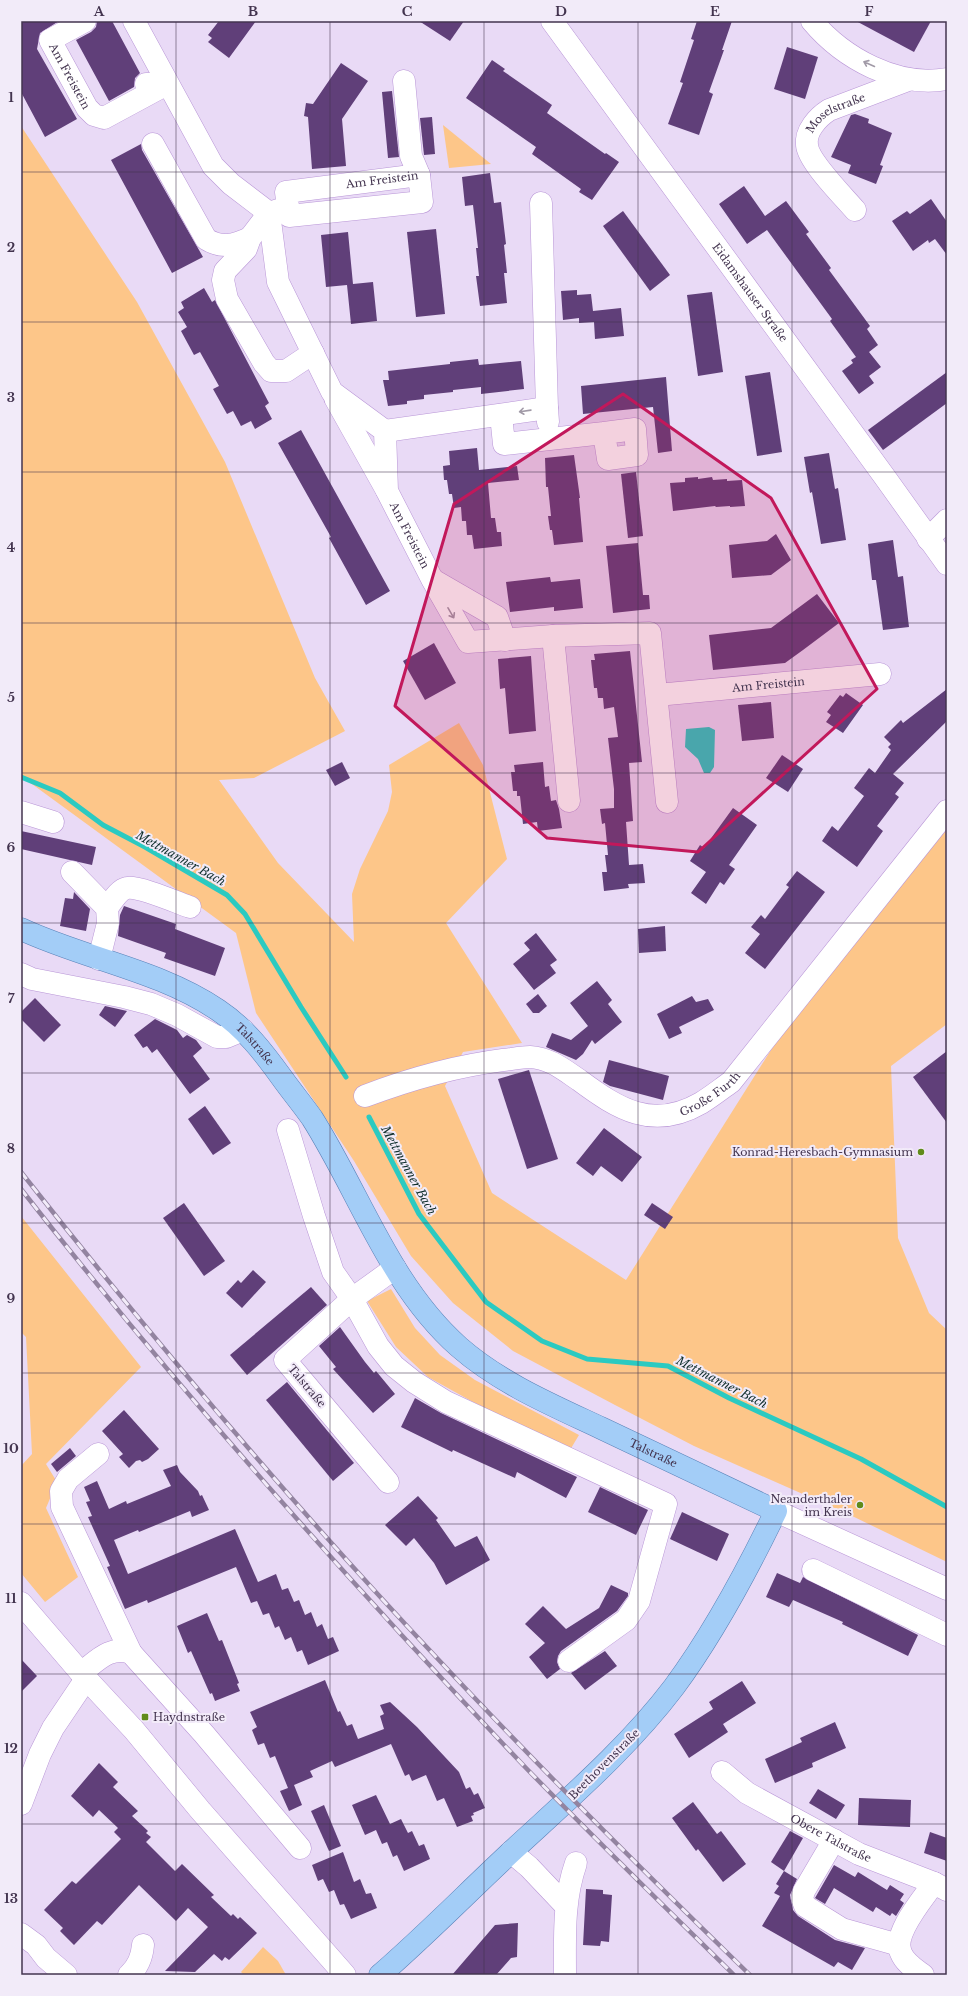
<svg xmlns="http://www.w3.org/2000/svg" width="968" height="1996" font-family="'Libre Baskerville',serif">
<rect width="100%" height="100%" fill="#e9daf6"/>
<g fill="#fdc689">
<path d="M443 125 491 164 449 168Z"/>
<path d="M21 126 137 302 225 462 315 678 345 731 254 778 219 780 278 863 354 942 352 894 360 869 388 811 392 792 389 765 459 723 483 765 507 859 446 923 522 1043 463 1052 445 1086 492 1193 626 1280 776 1042 947 826V1024L891 1066 898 1238 929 1313 947 1330V1562L848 1514 694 1446 615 1405 513 1351 453 1303 411 1256 354 1161 256 1013 236 933 21 776Z"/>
<path d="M21 1216 141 1367 46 1464 57 1482 46 1508 78 1577 45 1602 21 1573V1466L32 1454 26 1337 21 1332Z"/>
<path d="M391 1289 415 1328 440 1355 475 1380 579 1435 570 1450 473 1402 428 1377 396 1347 367 1301Z"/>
<path d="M263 1947 278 1961 286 1975H244L241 1972Z"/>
</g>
<path fill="#2bcac1" d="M709 727 715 730 714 767 710 773H704L698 759 685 747 686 729Z"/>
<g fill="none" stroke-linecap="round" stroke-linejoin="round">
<g stroke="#2bcac1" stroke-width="5">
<path d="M21 777 60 793 103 825 145 847 227 895 245 914 301 1007 346 1077"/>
<path d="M369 1117 419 1214 486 1302 542 1341 587 1359 668 1366 729 1398 861 1459 947 1507"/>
</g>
</g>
<g fill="#603f79">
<path d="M21 21H59L40 33 37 49 77 119 45 137 21 92Z"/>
<path d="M97 21H112L140 73 135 78 134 87 109 101 76 40 91 32 96 27Z"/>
<path d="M219 21H256L229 58 208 42 212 38 208 35Z"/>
<path d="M419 21H464L450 41Z"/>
<path d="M697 21H732L722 50H724L709 92 713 94 699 135 668 124 683 83 680 82 694 40 691 39Z"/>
<path d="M856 21H931L914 52Z"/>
<path d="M787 47 818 57 805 99 774 89Z"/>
<path d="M492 60 505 69 503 71 552 105 547 113 605 154 606 153 619 162 592 200 579 192 581 189 532 154 536 147 466 98Z"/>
<path d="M341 63 368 81 342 119 346 166 312 169 308 117 304 116 306 103 313 104Z"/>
<path d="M392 91 399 157 388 158 382 92Z"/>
<path d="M855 114 869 119 868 123 892 133 880 165 883 166 876 184 848 173 851 165 831 157 851 115Z"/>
<path d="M432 117 435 154 424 155 420 118Z"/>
<path d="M141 144 142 150 203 257 172 273 111 160Z"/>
<path d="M490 173 494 203 501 202 506 244 504 245 507 273H504L507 303 480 306 476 276H479L476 248H478L473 205 465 206 462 177Z"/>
<path d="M744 186 765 216 786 201 809 232 806 234 831 268 829 270 870 326 867 329 878 345 869 352 881 367 869 376 874 383 859 394 842 371 853 363 851 360 856 357 830 321 832 319 767 230 747 244 719 204Z"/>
<path d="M931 199 947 222V255L935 239 929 243 928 240 913 251 892 221 907 211 910 214Z"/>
<path d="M623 211 670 275 650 291 603 226Z"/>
<path d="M436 229 445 314 416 317 407 232Z"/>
<path d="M348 232 353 284 373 282 377 321 351 324 347 285 326 287 321 235Z"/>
<path d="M204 288 212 302 215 300 269 403 265 406 272 419 255 429 251 421 241 426 233 411 227 414 213 389 219 386 200 352 194 355 181 331 187 327 178 312 184 308 181 302Z"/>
<path d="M577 290V295L591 294 593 311 621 308 624 336 595 339 594 322 579 323V318L563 320 561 291Z"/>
<path d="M712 292 723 372 698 376 687 295Z"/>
<path d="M478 359 479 365 521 361 524 389 481 394V387L453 390V392L424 395V399L407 401V404L388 406 383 380H389L388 371 450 364V362Z"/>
<path d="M770 372 782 452 757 456 745 376Z"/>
<path d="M947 372V403L883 450 868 430Z"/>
<path d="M666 377 672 451 658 453 653 407 583 414 581 386Z"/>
<path d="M301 430 390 591 366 605 329 538 331 537 278 443Z"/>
<path d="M477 448 479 470 517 466 519 480 488 483 491 518H495L497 532H501L502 546 474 549 472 535H467L466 521H462L461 507 454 508 452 494H449L447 480H444L443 466 450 465 449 451Z"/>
<path d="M829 453 835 489 838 488 846 540 821 544 812 492 810 493 804 457Z"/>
<path d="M574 455 580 498H579L583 542 554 545 552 530H550L548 516H551L548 487H546L545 458Z"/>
<path d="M636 472 643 536 628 538 621 474Z"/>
<path d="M698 477V479L712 477 713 480 727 479V481L742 480 745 506 730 507V506L716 507 715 506 673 511 670 483 685 482V478Z"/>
<path d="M776 534 791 560 771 575 732 578 729 545 767 541Z"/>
<path d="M893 540 898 577 903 576 909 627 883 630 876 580H872L868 544Z"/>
<path d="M638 543 643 595H649L650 609 613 613 606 546Z"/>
<path d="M550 577 551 582 580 579 583 608 554 611V607L510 612 506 582Z"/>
<path d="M817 594 839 623 803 650 785 663 713 670 709 635 771 628Z"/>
<path d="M434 643 456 683 425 700 403 661Z"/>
<path d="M630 651 642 762 629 763 633 821 626 822 629 865 643 864 645 883 628 884 629 888 604 891 602 872H607L605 855H608L605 823 602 824 600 809 614 808V789L608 738 618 737 614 707 604 709 603 698H598L597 688H594L591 660H595L594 654Z"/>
<path d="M531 656 536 731 509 734 505 688 500 689 498 659Z"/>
<path d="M947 689V721L893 774 904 783 895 794 899 797 877 826 883 831 857 867 822 841 832 826 838 831 864 796 854 788 869 768 875 773 891 750 888 747 891 744 884 737 901 720 903 723Z"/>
<path d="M846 693 863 705 843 733 826 722 831 715 827 712 840 695 843 697Z"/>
<path d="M771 702 774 738 742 741 738 705Z"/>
<path d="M782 755 803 769 788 792 766 778Z"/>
<path d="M342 762 350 778 335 786 326 770Z"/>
<path d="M543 762 545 787 549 786 551 801 556 800 559 809 562 828 538 831 537 822 523 824 520 796H517V791H513L511 772H515L514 765Z"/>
<path d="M733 808 757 825 729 865 735 869 724 885 720 882 706 904 691 893 706 872 690 861 700 845 704 848Z"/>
<path d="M21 831 96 847 92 865 21 849Z"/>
<path d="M797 871 825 892 765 969 745 953 760 934 751 927 761 915 765 919 789 887 786 885Z"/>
<path d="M74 892 90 909 86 931 60 926 65 898 73 899Z"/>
<path d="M124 906 176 924 175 929 225 948 215 976 164 958 166 953 118 936 120 915Z"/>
<path d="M665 926 666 951 639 953 638 929Z"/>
<path d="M536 933 557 960 550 965 556 973 534 990 513 964 530 950 524 943Z"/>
<path d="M597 981 612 1000 608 1004 622 1022 595 1044 592 1040 583 1054 576 1060 546 1047 552 1033 571 1040 588 1026 570 1003Z"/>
<path d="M538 994 547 1006 539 1013H533L526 1004Z"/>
<path d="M692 996 696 1002 708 999 714 1010 679 1027 682 1033 669 1039 657 1014Z"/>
<path d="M35 998 61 1025 44 1042 21 1019V1012Z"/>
<path d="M105 1006 127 1011 115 1027 99 1015Z"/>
<path d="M155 1019 177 1030 183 1038 187 1035 196 1040 202 1048 193 1056 210 1079 190 1094 157 1049 152 1053 147 1046 143 1048 134 1035Z"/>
<path d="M947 1051V1123L913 1077Z"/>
<path d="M609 1060 669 1076 663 1100 610 1086 603 1082Z"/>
<path d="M529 1070 558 1159 527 1169 498 1079Z"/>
<path d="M205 1106 231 1143 213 1155 188 1119Z"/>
<path d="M604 1128 642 1157 622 1182 601 1166 593 1176 576 1163Z"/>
<path d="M184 1203 225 1261 204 1276 163 1218Z"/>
<path d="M652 1203 673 1217 665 1229 644 1215Z"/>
<path d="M253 1270 266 1282 242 1308 226 1293 238 1280 241 1283Z"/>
<path d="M311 1287 327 1305 247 1375 230 1355Z"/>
<path d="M340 1327 365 1362 374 1373 376 1371 395 1394 373 1413 333 1369 336 1367 319 1346Z"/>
<path d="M287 1382 354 1463 333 1481 266 1400Z"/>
<path d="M415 1398 441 1413 577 1477 566 1498 517 1472 515 1478 453 1450 452 1452 401 1427Z"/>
<path d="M124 1410 159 1449 148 1459 142 1462 140 1460 136 1461 129 1468 119 1457 123 1454 102 1431Z"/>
<path d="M70 1448 76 1456 57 1472 51 1464Z"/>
<path d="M177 1465 180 1472 198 1491 200 1496 202 1495 209 1510 192 1517 190 1511 139 1532 138 1530 114 1540 128 1574 235 1529 258 1582 276 1574 282 1590 288 1588 294 1602 299 1600 305 1615 311 1612 317 1627 322 1624 328 1639 333 1637 339 1651 308 1665 302 1650 297 1652 291 1637 285 1640 279 1626 275 1628 269 1613 263 1615 257 1601 251 1603 236 1567 148 1603 147 1600 125 1609 107 1567 110 1566 88 1517 92 1516 86 1502 90 1501 84 1487 97 1481 109 1509 126 1501 127 1504 171 1486 163 1470Z"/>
<path d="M600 1487 648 1510 636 1535 588 1512Z"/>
<path d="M418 1496 438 1518 436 1520 455 1547 477 1536 490 1560 446 1585 434 1563 414 1538 406 1546 385 1525Z"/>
<path d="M682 1512 729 1534 717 1561 670 1539Z"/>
<path d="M777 1573 800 1583 803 1577 918 1635 908 1656 842 1624 843 1622 793 1600 789 1607 766 1597Z"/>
<path d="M611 1585 628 1593V1596L617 1611 561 1651 558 1656 557 1662 560 1669 547 1679 529 1657 545 1643 525 1624 543 1606 566 1629 599 1608Z"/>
<path d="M207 1613 219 1641 222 1640 239 1683 237 1684 240 1691 215 1701 212 1693 210 1694 191 1651 188 1653 177 1626Z"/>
<path d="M605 1651 617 1666 585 1690 571 1673Z"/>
<path d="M21 1659 37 1676 21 1692Z"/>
<path d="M325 1680 338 1712 340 1711 347 1726 352 1724 358 1739 384 1729 380 1716 384 1714 380 1705 390 1702 417 1727 459 1772 466 1789 470 1787 474 1795 478 1793 485 1808 473 1813 474 1815 471 1816 473 1821 457 1827 444 1798 437 1801 426 1775 412 1781 409 1774 405 1776 391 1744 335 1767 332 1761 310 1771 313 1777 294 1785 302 1805 289 1811 280 1791 288 1788 275 1756 270 1758 264 1743 258 1745 252 1730 257 1727 250 1712Z"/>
<path d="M742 1681 756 1703 723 1724 728 1732 689 1758 674 1734 713 1709 709 1702Z"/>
<path d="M835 1722 846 1748 812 1763 813 1767 775 1783 765 1759 802 1742 800 1738Z"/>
<path d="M99 1763 118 1782 113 1787 138 1811 132 1816 148 1831 146 1833 151 1837 146 1842 175 1871 182 1864 214 1895 211 1897 231 1916 233 1914 238 1919 240 1917 257 1933 229 1960 225 1957 222 1961 214 1954 195 1972 165 1971 208 1927 188 1908 176 1921 139 1885 102 1925 97 1921 74 1945 60 1931 63 1928 44 1910 72 1881 76 1884 121 1839 114 1832 118 1828 99 1810 93 1817 71 1796Z"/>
<path d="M818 1789 845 1805 836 1819 809 1803Z"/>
<path d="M376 1795 390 1824 401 1819 408 1833 412 1831 419 1846 424 1844 430 1859 404 1871 397 1855 393 1857 387 1842 382 1844 376 1830 365 1835 352 1805Z"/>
<path d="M859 1798 911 1800 910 1827 858 1825Z"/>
<path d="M693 1802 717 1834 721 1831 746 1864 723 1882 698 1849 696 1851 672 1818Z"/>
<path d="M324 1805 341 1846 329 1851 311 1811Z"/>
<path d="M790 1831 803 1838 784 1871 771 1862Z"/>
<path d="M930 1832 947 1838V1861L924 1853Z"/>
<path d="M343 1852 354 1882 360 1879 366 1894 371 1893 377 1908 351 1919 344 1904 340 1905 334 1890 329 1892 323 1879 318 1881 312 1865Z"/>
<path d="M834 1865 855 1877 858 1872 887 1890 890 1885 904 1894 900 1900 904 1903 896 1916 892 1913 890 1916 876 1907 873 1912 834 1888 825 1904 815 1898Z"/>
<path d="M784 1871 797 1879 790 1895 793 1910 798 1916 835 1940 865 1948 852 1970 838 1962 834 1967 762 1926 780 1896 774 1893 779 1886 776 1884Z"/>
<path d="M586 1889 603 1890V1894L612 1895 609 1942 601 1941 600 1946 583 1945Z"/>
<path d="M518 1923 517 1957 511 1958 496 1975H452L495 1925Z"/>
</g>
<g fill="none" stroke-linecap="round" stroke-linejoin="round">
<g stroke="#b996d7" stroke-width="23">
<g id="minor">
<path id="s1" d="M85 21 50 40 87 108 94 115 104 118 167 84H146"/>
<path id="s2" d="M134 21 213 166 231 184 269 213 278 282 332 392 385 431 387 491 432 579 468 642 553 636 650 633 667 802"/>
<path id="s3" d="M552 21 884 476 947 564"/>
<path d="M812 21C843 58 897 88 947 79"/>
<path d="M404 81 411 156 419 175"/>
<path d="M153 144 206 239C222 249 234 245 250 238"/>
<path d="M541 203 547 408"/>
<path id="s4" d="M288 207 286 192 419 175 422 202 289 216 288 207 269 213 250 238 246 249 225 271 223 280 227 299 264 363 271 371H286L313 353"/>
<path id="s5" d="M855 210C843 196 808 161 807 145 805 131 818 117 829 110L908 80"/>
<path d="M335 398 386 489"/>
<path d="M501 415 504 444 604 433 608 459 637 455 635 429 604 433"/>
<path d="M385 431 547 408 548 422"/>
<path d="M928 539 947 520"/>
<path d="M433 580 497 617 505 640"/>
<path d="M553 636 569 801"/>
<path id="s6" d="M657 695 880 674"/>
<path d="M21 812 53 822"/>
<path d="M72 872 107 908 108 923 99 959"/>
<path d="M107 908C112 902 118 890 127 888 139 886 176 902 190 907"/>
<path d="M21 974 32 979 124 997 151 1004 177 1015 217 1037H226L243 1030"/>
<path id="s7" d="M365 1096C410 1079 456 1066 503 1060 512 1059 522 1057 530 1057 550 1058 564 1070 579 1080 618 1109 653 1131 701 1103 711 1097 721 1089 731 1082L947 811"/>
<path d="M288 1130 314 1216 333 1272 352 1299 378 1346 394 1366 414 1382 446 1402 666 1504 639 1601 626 1620 569 1661"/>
<path d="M98 1454 68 1479 61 1491 62 1507 131 1653"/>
<path d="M388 1482 285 1360 352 1299 395 1268"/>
<path d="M776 1511 947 1589"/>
<path d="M813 1570 947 1635"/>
<path d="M21 1603 81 1673 134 1730 200 1810 345 1975"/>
<path d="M81 1673C97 1661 110 1645 131 1653L204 1734 300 1848"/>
<path id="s8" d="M722 1772 747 1793 859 1854 934 1883 947 1890"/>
<path d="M21 1804 40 1754 53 1728 86 1679"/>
<path d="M834 1840 804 1891 802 1898 805 1906 842 1929 899 1945"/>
<path d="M511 1852 529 1867 565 1905"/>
<path d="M21 1934 36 1945 46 1958 66 1975"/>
<path d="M129 1975C138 1967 142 1957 143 1945"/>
<path d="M565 1975C565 1937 563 1900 576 1863"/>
<path d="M923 1975C915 1969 905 1963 901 1953 892 1934 923 1899 934 1883"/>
</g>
</g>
<g stroke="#5982b8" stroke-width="23">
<g id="major">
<path id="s9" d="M21 929C85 959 159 970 218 1010 245 1028 264 1053 282 1078 292 1092 303 1105 312 1118 360 1194 390 1286 459 1347 500 1383 552 1405 601 1428 659 1456 718 1483 776 1511 747 1571 714 1633 674 1687 627 1749 567 1800 511 1852 467 1893 425 1936 380 1975"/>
</g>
</g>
<use href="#minor" stroke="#fff" stroke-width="22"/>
<use href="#major" stroke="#a3cdf7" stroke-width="22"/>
<g stroke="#9384a0" stroke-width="4.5">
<g id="rail">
<path d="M21 1172C153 1339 290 1502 436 1657 538 1766 643 1871 750 1975"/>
<path d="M21 1189C179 1391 349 1582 526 1768 594 1838 664 1906 734 1975"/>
</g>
</g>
<use href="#rail" stroke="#f2ebf9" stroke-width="3" stroke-dasharray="9" stroke-linecap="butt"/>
</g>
<defs><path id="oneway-shaft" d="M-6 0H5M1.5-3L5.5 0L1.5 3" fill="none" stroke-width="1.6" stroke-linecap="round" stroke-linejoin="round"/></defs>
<g stroke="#a19aa7">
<use href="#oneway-shaft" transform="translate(869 64) rotate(-156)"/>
<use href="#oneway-shaft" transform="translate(525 411) rotate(172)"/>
<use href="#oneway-shaft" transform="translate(451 613) rotate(60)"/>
</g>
<path fill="#c2185b" fill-opacity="0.2" stroke="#c2185b" stroke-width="3" stroke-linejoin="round" d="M623 394 771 498 877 689 698 852 547 838 395 706 454 504Z"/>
<path fill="none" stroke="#43344f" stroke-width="1" stroke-opacity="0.55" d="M176 21V1975M330 21V1975M484 21V1975M638 21V1975M792 21V1975M21 172H947M21 322H947M21 472H947M21 623H947M21 773H947M21 923H947M21 1073H947M21 1223H947M21 1373H947M21 1524H947M21 1674H947M21 1824H947"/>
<g fill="#608b1a" stroke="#f2ebf9" stroke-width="1.5">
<circle cx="921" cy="1152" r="4"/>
<circle cx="860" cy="1505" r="4"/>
<rect x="141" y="1713" width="8" height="8" rx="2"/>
</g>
<g text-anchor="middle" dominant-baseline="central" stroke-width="4" stroke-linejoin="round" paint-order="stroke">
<g font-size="11" fill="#43344f" stroke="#f2ebf9">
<text stroke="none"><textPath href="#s1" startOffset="81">Am Freistein</textPath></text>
<text stroke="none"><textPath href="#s5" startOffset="129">Moselstraße</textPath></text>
<text stroke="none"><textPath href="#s4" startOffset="112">Am Freistein</textPath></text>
<text stroke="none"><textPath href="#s3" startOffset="336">Eidamshauser Straße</textPath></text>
<text stroke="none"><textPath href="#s2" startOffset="606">Am Freistein</textPath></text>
<text stroke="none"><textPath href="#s6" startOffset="112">Am Freistein</textPath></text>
<text stroke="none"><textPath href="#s9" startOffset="264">Talstraße</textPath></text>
<text stroke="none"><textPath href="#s7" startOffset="371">Große Furth</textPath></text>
<text transform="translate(307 1386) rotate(50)">Talstraße</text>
<text stroke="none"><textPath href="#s9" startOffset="853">Talstraße</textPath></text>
<text transform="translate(604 1764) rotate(-45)">Beethovenstraße</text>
<text stroke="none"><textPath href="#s8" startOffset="128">Obere Talstraße</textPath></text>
</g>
<g font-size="11" fill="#43344f" stroke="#f2ebf9" text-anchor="end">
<text x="913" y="1152">Konrad-Heresbach-Gymnasium</text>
<text x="852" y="1499">Neanderthaler<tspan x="852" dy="13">im Kreis</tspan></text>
<text x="153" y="1717" text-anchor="start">Haydnstraße</text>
</g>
<g font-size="12" font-style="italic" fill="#11302e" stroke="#f2ebf9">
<text transform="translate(181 858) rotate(29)">Mettmanner Bach</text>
<text transform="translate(409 1170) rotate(61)">Mettmanner Bach</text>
<text transform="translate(722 1382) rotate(27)">Mettmanner Bach</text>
</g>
</g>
<rect width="968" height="1996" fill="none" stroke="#f2ebf9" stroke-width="44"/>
<rect x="22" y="22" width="924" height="1952" fill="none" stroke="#43344f" stroke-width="1.5"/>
<g font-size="13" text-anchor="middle" font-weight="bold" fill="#43344f">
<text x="99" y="16">A</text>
<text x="253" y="16">B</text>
<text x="407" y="16">C</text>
<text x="561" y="16">D</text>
<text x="715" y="16">E</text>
<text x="869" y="16">F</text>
<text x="11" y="102">1</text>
<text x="11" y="252">2</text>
<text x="11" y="402">3</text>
<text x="11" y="552">4</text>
<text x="11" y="702">5</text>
<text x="11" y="852">6</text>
<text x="11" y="1003">7</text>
<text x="11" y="1153">8</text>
<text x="11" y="1303">9</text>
<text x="11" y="1453">10</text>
<text x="11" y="1603">11</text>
<text x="11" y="1753">12</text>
<text x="11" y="1903">13</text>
</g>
</svg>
